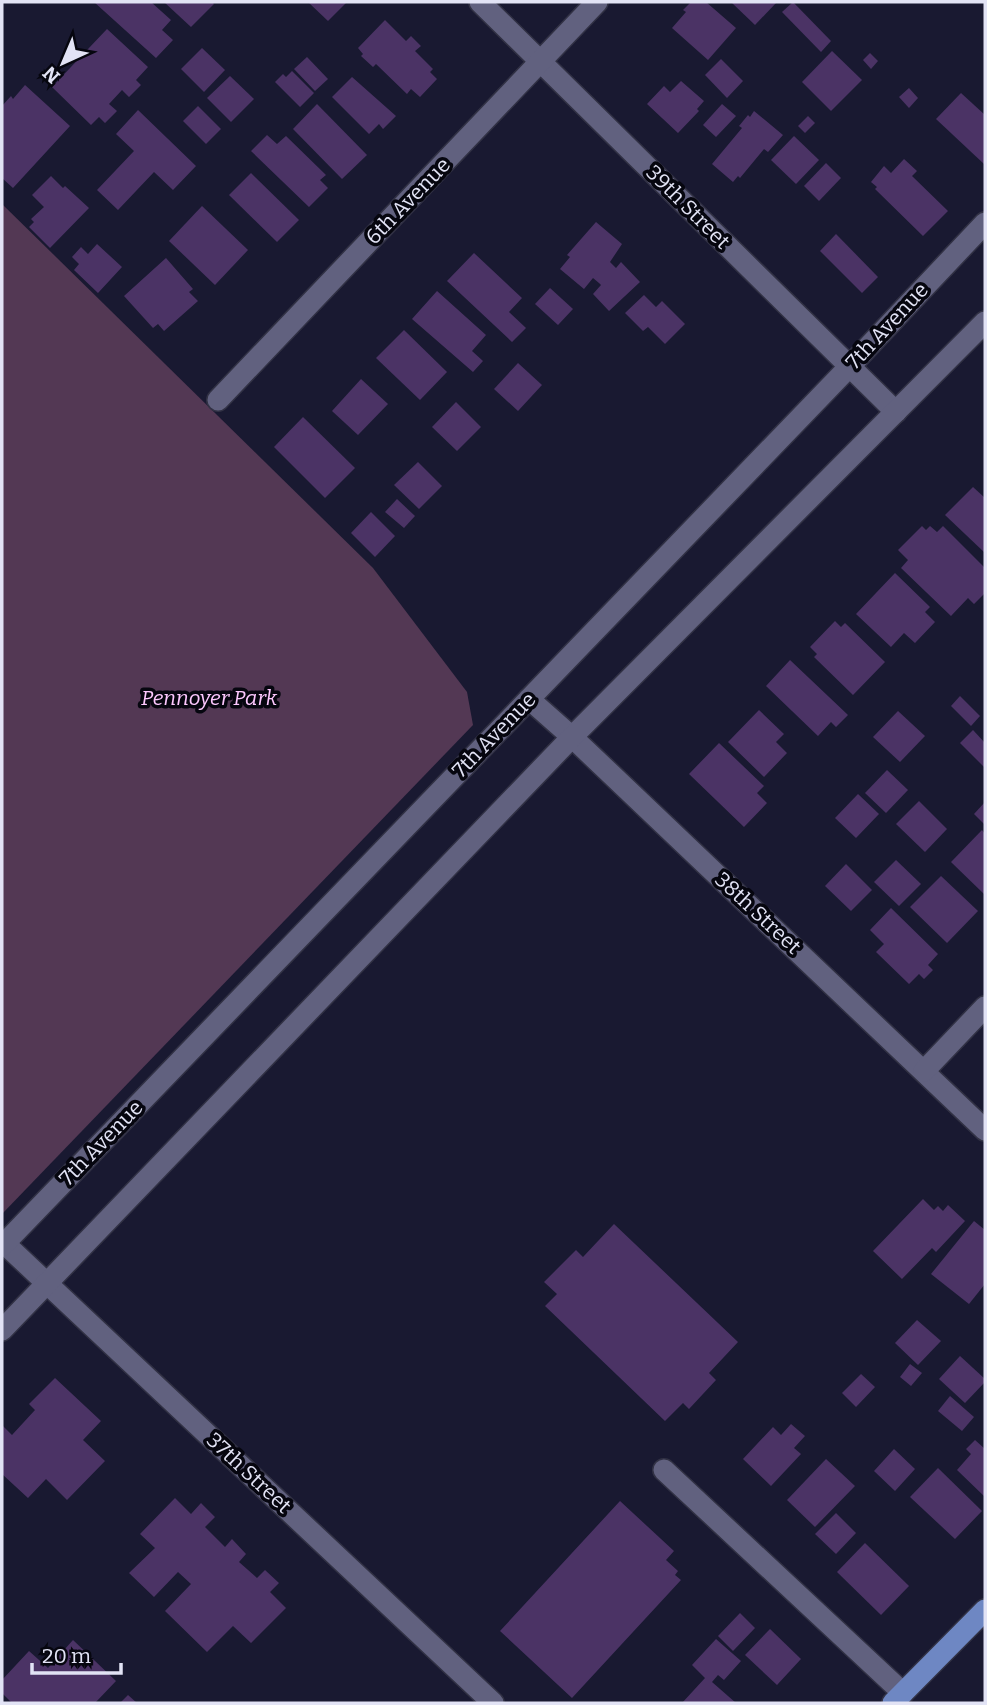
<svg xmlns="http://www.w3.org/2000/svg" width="987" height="1705" font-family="Bitter,serif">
<rect width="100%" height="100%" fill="#191931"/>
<path fill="#533854" d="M2 204 373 568 467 692 473 725 2 1214Z"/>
<g fill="#4b3365">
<path d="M94 2H151L171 20 162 30 173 40 156 58Z"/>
<path d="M164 2H212L214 4 191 27Z"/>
<path d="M308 2H347L328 21Z"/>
<path d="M691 2H706L736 28 708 60 672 28 686 12 683 10Z"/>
<path d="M731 2H777L755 25Z"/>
<path d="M793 2 831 41 821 52 782 12Z"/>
<path d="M385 20 406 41 411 36 421 46 415 51 433 69 430 72 437 79 420 97 411 89 407 94 376 64 373 67 361 56 363 54 358 48Z"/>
<path d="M107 29 148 67 136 80 141 85 129 97 122 90 109 104 117 111 105 123 99 117 91 125 52 87Z"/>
<path d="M202 48 225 70 204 92 181 69Z"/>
<path d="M832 51 862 80 831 111 802 82Z"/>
<path d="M870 53 878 61 871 69 863 60Z"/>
<path d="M307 57 328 79 315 91 294 69Z"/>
<path d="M721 59 743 81 727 98 705 75Z"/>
<path d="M292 71 314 93 300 107 275 82 283 74 286 77Z"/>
<path d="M230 76 254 99 231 122 207 98Z"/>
<path d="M352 77 396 116 383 129 379 124 369 134 332 97Z"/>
<path d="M681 81 704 101 697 109 699 111 678 133 647 104 664 86 670 92Z"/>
<path d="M25 85 70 126 13 188 2 178V106L11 96 13 99Z"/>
<path d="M909 88 918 98 909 108 899 97Z"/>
<path d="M961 93 985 115 984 164 936 119Z"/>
<path d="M317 104 367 155 342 179 293 129Z"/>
<path d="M722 104 736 116 716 137 703 125Z"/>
<path d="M198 106 221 129 206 144 183 121Z"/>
<path d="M138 110 196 166 173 190 154 172 118 210 97 190 134 151 116 134Z"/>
<path d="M754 111 783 135 768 152 764 149 740 178 738 176 733 182 712 164 742 128 739 126 748 115 750 117Z"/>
<path d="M808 116 815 123 805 133 798 126Z"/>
<path d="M267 135 277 144 286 136 326 175 320 180 328 188 309 207 251 151Z"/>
<path d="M794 136 819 160 796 184 771 160Z"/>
<path d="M904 159 917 171 912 176 948 211 923 236 875 189 877 187 871 182 884 166 891 173Z"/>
<path d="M826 163 841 178 819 201 804 186Z"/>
<path d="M251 173 299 220 277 242 229 195Z"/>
<path d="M51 176 63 188 65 186 89 208 50 248 29 227 34 222 31 219 44 207 32 195Z"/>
<path d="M202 206 248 250 215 285 169 241Z"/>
<path d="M596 222 622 244 610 262 616 268 621 262 640 282 609 311 593 294 601 285 599 283 593 278 584 289 560 269 570 257 567 255Z"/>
<path d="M836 234 878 277 862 293 820 251Z"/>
<path d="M97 244 122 267 98 293 74 270 79 264 72 257 81 247 88 254Z"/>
<path d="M474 253 522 298 509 312 526 328 512 342 447 281Z"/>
<path d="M166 258 193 289 189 292 198 301 164 331 158 324 153 328 124 296Z"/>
<path d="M550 288 573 309 558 325 535 304Z"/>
<path d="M437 291 486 335 472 351 483 361 473 372 412 319Z"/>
<path d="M644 295 656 307 662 301 685 324 665 344 648 327 643 331 625 313Z"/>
<path d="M404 330 447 372 420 400 376 358Z"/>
<path d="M518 363 542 385 518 411 494 389Z"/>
<path d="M361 379 388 404 358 435 332 411Z"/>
<path d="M456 402 481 427 457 451 432 427Z"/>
<path d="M303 417 355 468 325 498 274 447Z"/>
<path d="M418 462 442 486 419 509 394 485Z"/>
<path d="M973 487 985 498V553L945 515Z"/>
<path d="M397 499 415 516 404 528 385 512Z"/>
<path d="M371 512 395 536 375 557 351 533Z"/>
<path d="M922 526 926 530 930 526 937 532 943 526 985 568V593L974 604 968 598 951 616 901 568 908 560 898 550Z"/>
<path d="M895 573 930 607 925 612 935 622 915 643 904 633 891 647 856 614Z"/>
<path d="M835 621 841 627 845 623 885 662 853 695 814 657 817 654 810 647Z"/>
<path d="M790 660 848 715 836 727 831 722 818 736 766 686Z"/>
<path d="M960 696 980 716 971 726 951 706Z"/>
<path d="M759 710 784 734 776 742 787 753 764 777 728 742Z"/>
<path d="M898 711 925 736 900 762 873 737Z"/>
<path d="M973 730 985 743V768L960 743Z"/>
<path d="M719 743 764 786 757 793 767 803 744 827 689 774Z"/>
<path d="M887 770 908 790 886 813 865 793Z"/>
<path d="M858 794 879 814 856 838 835 818Z"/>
<path d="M919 801 947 829 925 852 896 824Z"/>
<path d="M985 802V825L974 814Z"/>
<path d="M982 830 985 834V895L951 862Z"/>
<path d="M896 860 921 884 899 906 874 882Z"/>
<path d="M846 864 872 890 851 911 825 886Z"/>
<path d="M941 876 978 911 947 943 910 907Z"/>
<path d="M891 908 938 954 928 965 933 970 924 979 919 974 909 984 876 952 884 944 870 930Z"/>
<path d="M923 1199 934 1210 938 1206 943 1211 948 1205 965 1221 936 1252 932 1248 902 1279 873 1251Z"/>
<path d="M974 1221 985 1230V1284L969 1304 931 1274Z"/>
<path d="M614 1224 738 1342 709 1373 716 1380 689 1409 683 1403 665 1421 545 1306 557 1294 544 1282 576 1250 583 1257Z"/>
<path d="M917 1320 941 1341 918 1365 895 1343Z"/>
<path d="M960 1356 985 1379V1382L965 1403 939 1379Z"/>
<path d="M910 1364 922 1373 911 1386 900 1377Z"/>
<path d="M861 1374 875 1387 856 1407 842 1393Z"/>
<path d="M55 1378 101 1421 83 1440 105 1461 67 1500 46 1479 28 1498 2 1474V1428L3 1426 12 1435 35 1410 29 1404Z"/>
<path d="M950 1396 974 1417 962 1431 938 1411Z"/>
<path d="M791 1424 805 1436 794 1448 801 1454 771 1486 743 1459 773 1427 781 1435Z"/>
<path d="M975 1440 985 1449V1497L957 1470 971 1454 966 1449Z"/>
<path d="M894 1449 915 1469 895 1491 874 1471Z"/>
<path d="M826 1459 855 1486 815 1527 787 1500Z"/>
<path d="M938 1468 982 1511 955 1539 910 1497Z"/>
<path d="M175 1498 191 1514 201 1503 215 1517 205 1527 225 1547 232 1539 246 1554 239 1562 257 1578 265 1570 279 1583 270 1592 286 1608 251 1643 233 1626 207 1652 165 1611 191 1584 178 1572 154 1597 129 1573 155 1548 140 1534Z"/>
<path d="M620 1501 674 1551 666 1560 678 1571 675 1575 681 1580 572 1698 500 1631Z"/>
<path d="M836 1513 856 1533 836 1554 815 1534Z"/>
<path d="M865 1543 909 1586 881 1615 837 1572Z"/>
<path d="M740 1613 755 1628 733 1651 718 1636Z"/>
<path d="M770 1629 801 1659 777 1685 745 1655Z"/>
<path d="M716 1639 741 1661 724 1680 718 1675 712 1682 736 1703H682L705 1678 692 1665Z"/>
<path d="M73 1640 116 1681 95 1703H12L2 1693V1680L29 1651 48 1668Z"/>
<path d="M128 1695 137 1703H120Z"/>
</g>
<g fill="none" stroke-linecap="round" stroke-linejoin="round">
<g stroke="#313144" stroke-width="24">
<g id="street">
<path d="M480 2 896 412"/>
<path d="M218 400 597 2"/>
<path d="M529 699 572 737 985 1130"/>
<path d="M924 1071 985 1007"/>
<path d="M4 1243 493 1703"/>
<path d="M664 1470 903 1693"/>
</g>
</g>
<g stroke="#313144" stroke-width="24">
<g id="secondary">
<path d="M2 1246 850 366 985 223"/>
<path d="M2 1330 572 737 985 322"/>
</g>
</g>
<g stroke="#313144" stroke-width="24">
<path id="primary" d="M893 1703 985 1610"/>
</g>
<use href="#street" stroke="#61617f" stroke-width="21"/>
<use href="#secondary" stroke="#61617f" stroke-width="21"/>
<use href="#primary" stroke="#6e87c3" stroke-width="21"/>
</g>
<g text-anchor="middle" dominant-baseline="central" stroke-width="7" stroke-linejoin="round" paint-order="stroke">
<g font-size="21" fill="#e2e3f5" stroke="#06060f">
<text transform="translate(408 201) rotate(-46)">6th Avenue</text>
<text transform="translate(688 207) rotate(45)">39th Street</text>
<text transform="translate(887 326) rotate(-47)">7th Avenue</text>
<text transform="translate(494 735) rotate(-46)">7th Avenue</text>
<text transform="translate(758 913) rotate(43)">38th Street</text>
<text transform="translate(101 1143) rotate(-46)">7th Avenue</text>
<text transform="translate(249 1473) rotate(43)">37th Street</text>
</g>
<g font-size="21" font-style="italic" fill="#fec8ff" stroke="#06060f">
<text x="209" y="698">Pennoyer Park</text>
</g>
</g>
<rect width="987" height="1705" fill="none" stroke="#e2e3f5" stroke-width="7"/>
<g transform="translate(63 63) rotate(224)" stroke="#06060f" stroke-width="5" paint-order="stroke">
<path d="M0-5L12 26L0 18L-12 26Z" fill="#e2e3f5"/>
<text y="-10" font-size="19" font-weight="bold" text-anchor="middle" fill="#e2e3f5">N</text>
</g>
<path d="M32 1663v10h89v-10" fill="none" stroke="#e2e3f5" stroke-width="3.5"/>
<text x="42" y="1663" font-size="21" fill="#e2e3f5" stroke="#06060f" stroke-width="5" paint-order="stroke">20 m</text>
</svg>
